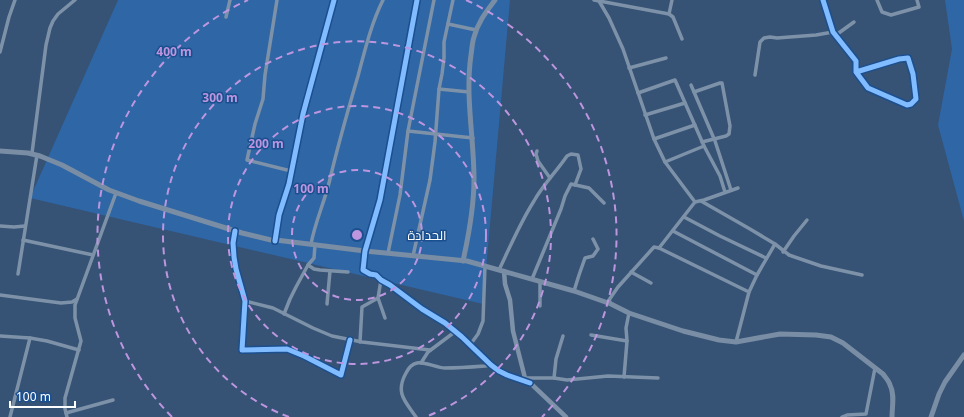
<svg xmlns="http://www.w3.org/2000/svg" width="964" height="417" font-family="'Noto Sans',Cairo,sans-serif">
<rect width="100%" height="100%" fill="#365274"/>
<g fill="#2f66a5">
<path d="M118 0H510L483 304 30 198Z"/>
<path d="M945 0H964V221L938 125 952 49Z"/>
</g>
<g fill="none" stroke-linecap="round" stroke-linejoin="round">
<g stroke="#7d92a8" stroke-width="3.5">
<path d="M277 0 265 75 263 99 255 124 247 160 291 171"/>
<path d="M417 0 380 200 365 251 363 270 370 274 376 275 381 280 390 285 422 309 445 323 462 337 491 365 499 371 507 375 529 383"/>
<path d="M594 0 669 14 673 17 682 39"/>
<path d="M823 0 833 32 856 61V72L868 88 907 105 911 104 916 99 913 74 908 58 899 59 856 72"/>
<path d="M877 0 882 12 891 15 919 7 917 0"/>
<path d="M599 1 609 18 623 49 654 139 665 162 695 202"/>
<path d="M669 14 672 0"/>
<path d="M226 17 230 0"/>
<path d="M448 24 476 30"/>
<path d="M836 35 854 22"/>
<path d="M0 52 9 17 15 0"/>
<path d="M629 68 666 58"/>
<path d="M755 75 760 42 764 38 770 37 777 38 816 35 833 32"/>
<path d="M691 85 715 141 731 190"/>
<path d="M439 89 469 92"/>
<path d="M694 92 720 83H722L730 126 729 134 726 136 702 142"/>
<path d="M638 93 675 80 704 146 720 176 725 192"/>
<path d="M645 115 685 103"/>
<path d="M408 131 473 138"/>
<path d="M654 139 695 125"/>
<path d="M537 151 536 154 538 161 550 178"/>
<path d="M32 153 46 45 50 28 53 21 58 14 75 0"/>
<path d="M665 162 704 146"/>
<path d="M701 201 750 229 775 244 789 255 821 266 862 275"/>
<path d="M684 217 720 236 766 258"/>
<path d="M0 226 14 227 25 226"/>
<path d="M235 231 233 243 234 257 236 269 245 301 242 350 287 349 304 356 341 375 350 340"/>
<path d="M673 231 757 275"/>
<path d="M23 240 93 255"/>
<path d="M275 241 279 215 289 184 303 114 334 0"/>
<path d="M311 244C315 222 325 201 330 179 338 145 348 110 358 76 365 50 371 24 383 0"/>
<path d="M659 248 749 292"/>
<path d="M783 252 794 236 807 220"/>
<path d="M388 253 400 195 408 131 434 0"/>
<path d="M413 256 430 180 435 142 439 89 442 74 444 58V42L453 0"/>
<path d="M308 265 314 269 320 270 348 272"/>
<path d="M499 270C510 247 520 223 534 201 543 185 556 172 567 156L571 154 578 155 581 169 575 185"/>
<path d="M631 272 651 283"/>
<path d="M18 274 37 155"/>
<path d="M532 279 561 209 565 196 571 184 589 188 604 203"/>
<path d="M574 291 579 275 585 258 593 256 598 249 593 239"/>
<path d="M0 295 61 303 72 302 77 299"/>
<path d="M378 298 385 318"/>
<path d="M245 301 273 308 313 328 332 336 362 342 430 350"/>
<path d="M327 304 330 271"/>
<path d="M611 304 609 300 618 287 654 247 659 248 695 202 704 200 738 188"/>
<path d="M540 306V281"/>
<path d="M284 314 290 299 296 287 308 265 314 258 315 245"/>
<path d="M591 335 627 341"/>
<path d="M0 336 30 338 47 341 79 350"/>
<path d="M360 342 362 307 378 298 381 280"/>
<path d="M736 342 749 292 757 275 775 244"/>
<path d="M470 345 478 334 483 321 485 266"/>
<path d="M421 363 428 352 456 331"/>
<path d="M624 377 627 341 626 328 629 313"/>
<path d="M525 378H554L567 380 608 376 658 378"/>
<path d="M554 378 556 359 563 336"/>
<path d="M66 413 113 400"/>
<path d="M10 417 30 338"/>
<path d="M67 417 65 409V398L81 341 75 318V305L116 193"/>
<path d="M416 417C405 401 395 393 406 373 408 369 412 364 417 363 424 361 437 368 445 368 458 368 472 367 485 366L491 365"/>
<path d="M842 417 847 415 866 414 875 368"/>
</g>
<path stroke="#7d92a8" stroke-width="4.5" d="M504 271 505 284 510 300 513 331 525 378 566 417"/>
<g stroke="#798da4" stroke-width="5">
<path d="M0 151 28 153 40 156 62 165 109 190 139 201 242 233 275 241 276 240 365 251 467 261 574 291 611 304 629 313 683 331 719 340 736 342 780 334 816 335 831 337 843 343 883 374C885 377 889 381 890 385 895 394 892 407 892 417"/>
<path d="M463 261C469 234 474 208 474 179 474 138 465 96 471 55 472 49 472 43 474 37 478 22 486 12 495 0"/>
<path d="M931 417 939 394 945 382 964 355"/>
</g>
<g stroke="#1b4f8f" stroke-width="8">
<g id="cycleway">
<path d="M417 0 380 200 365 251 363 270 370 274 376 275 381 280 390 285 422 309 445 323 462 337 491 365 499 371 507 375 530 383"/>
<path d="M823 0 833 32 856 61V72L868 88 907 105 911 104 916 99 913 74 908 58 899 59 856 72"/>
<path d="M235 231 233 243 234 257 236 269 245 301 242 350 287 349 304 356 341 375 350 340"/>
<path d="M275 241 279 215 289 184 303 114 334 0"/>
</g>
</g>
<use href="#cycleway" stroke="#80bcff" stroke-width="5"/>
</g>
<g fill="none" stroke="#bd96df" stroke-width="2" stroke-dasharray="7 5">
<circle cx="357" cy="235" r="65"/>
<circle cx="357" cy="235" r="129"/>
<path d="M289 417A194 194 0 1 1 425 417"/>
<path d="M172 417A259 259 0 0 1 248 0M466 0A259 259 0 0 1 542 417"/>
</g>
<g text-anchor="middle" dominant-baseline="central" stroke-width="3" stroke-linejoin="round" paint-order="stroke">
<g font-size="13" fill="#fff" stroke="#1b4f8f">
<text x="427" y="235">الحدادة</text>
</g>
</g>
<circle cx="357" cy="235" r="6" fill="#bd96df" stroke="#1b4f8f" stroke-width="2"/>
<g font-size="12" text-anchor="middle" font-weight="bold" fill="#bd96df" stroke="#1b4f8f" stroke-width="3" stroke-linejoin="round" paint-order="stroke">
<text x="174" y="56">400 m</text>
<text x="220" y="102">300 m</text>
<text x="266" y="148">200 m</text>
<text x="311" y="193">100 m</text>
</g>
<path d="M10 401v6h65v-6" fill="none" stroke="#ffffff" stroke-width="2"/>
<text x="16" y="401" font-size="12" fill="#ffffff" stroke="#1b4f8f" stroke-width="3" paint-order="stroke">100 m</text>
</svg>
